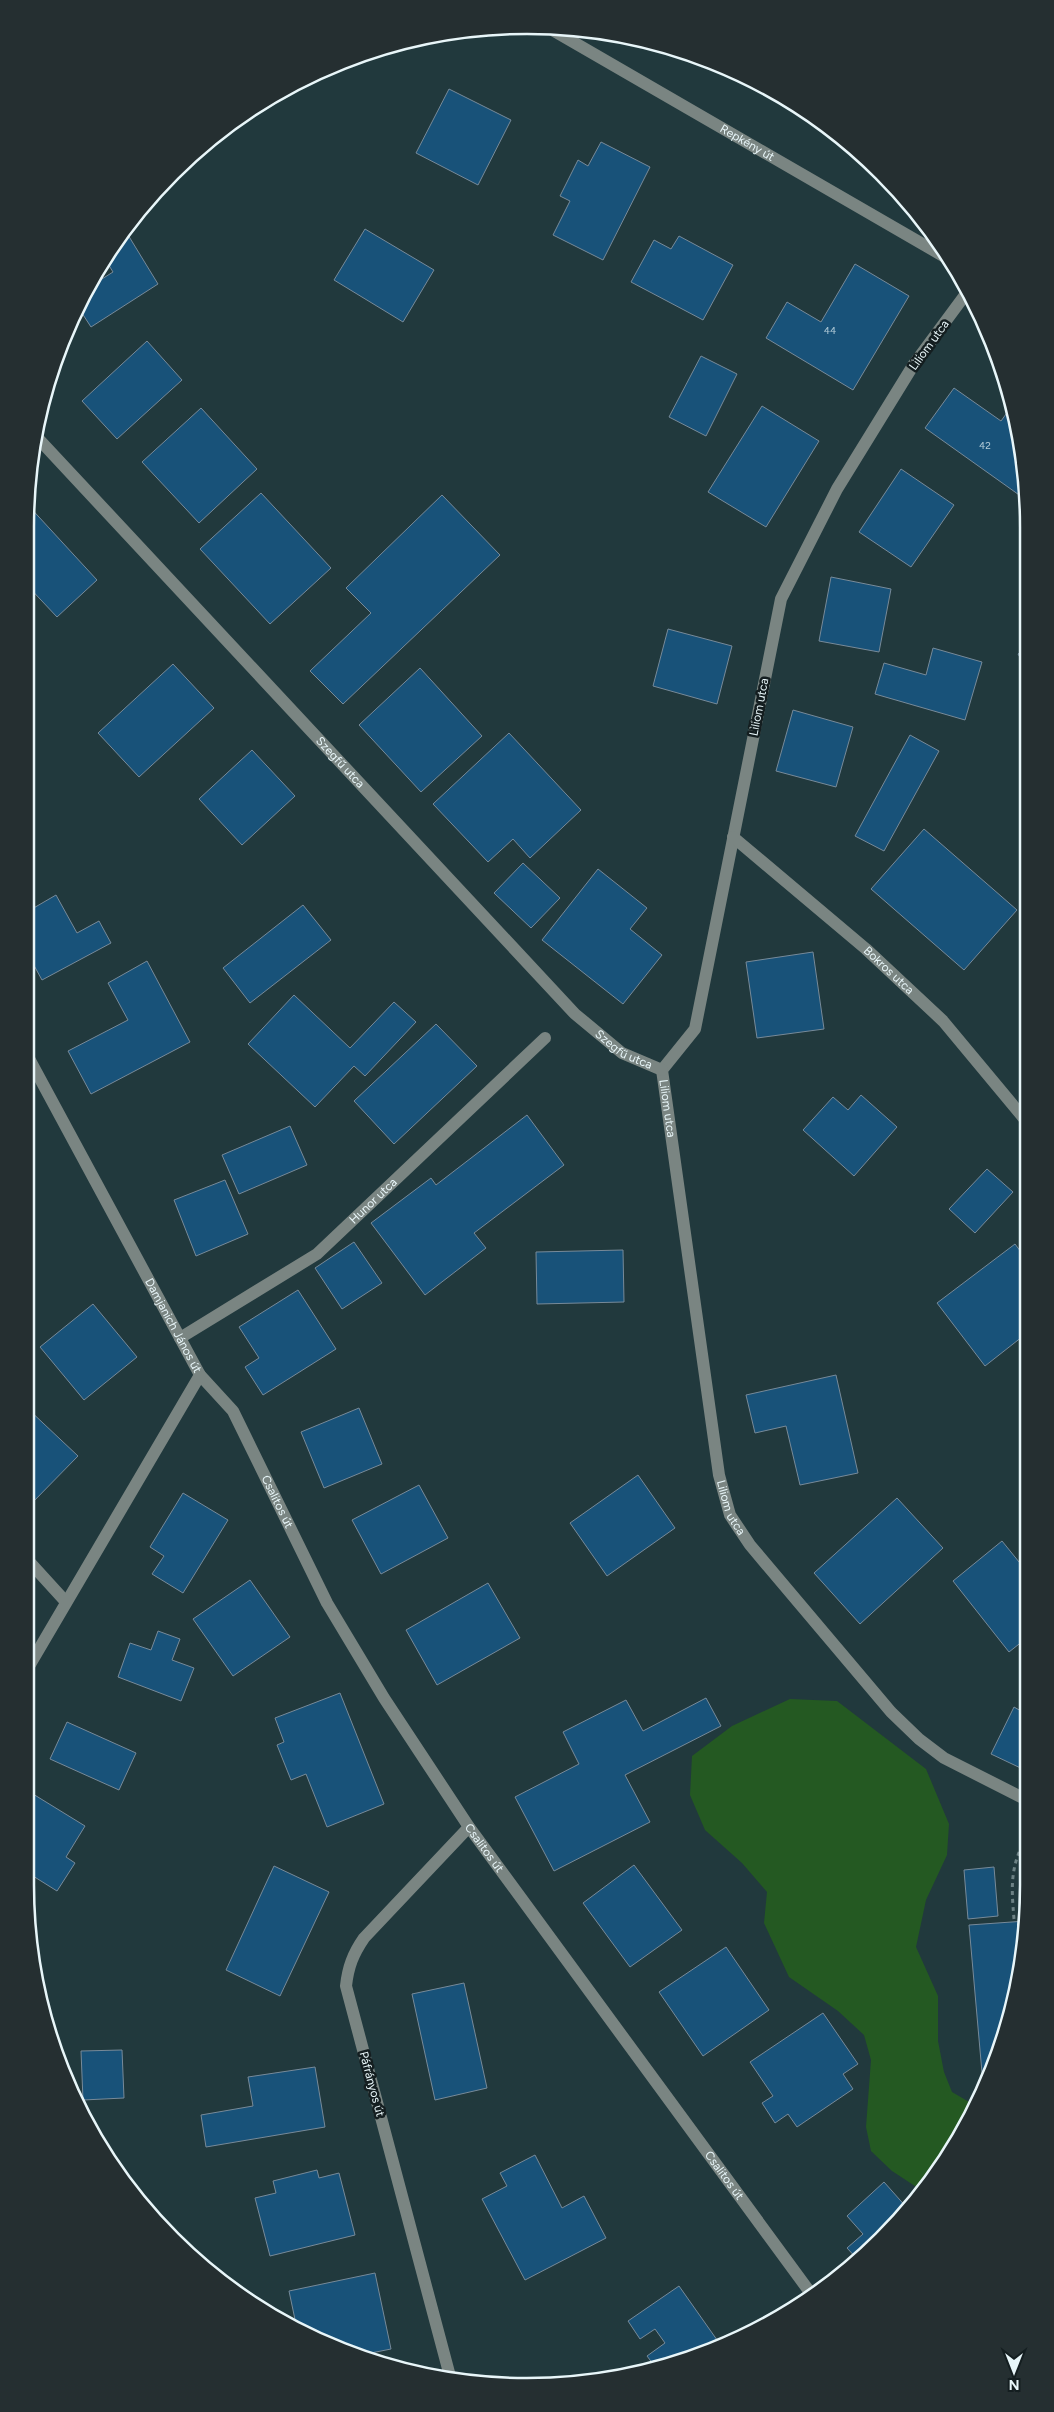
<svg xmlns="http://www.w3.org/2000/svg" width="1054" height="2412" font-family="Figtree,sans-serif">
<rect width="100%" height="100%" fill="#21393d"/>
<path fill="#245922" d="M790 1699 837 1701 926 1769 949 1824 947 1855 926 1900 916 1947 938 1996V2041L944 2072 952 2092 976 2106 962 2136 924 2192 892 2171 871 2151 866 2127 871 2060 864 2035 838 2011 789 1977 764 1923 767 1892 742 1863 705 1830 690 1795 692 1756 732 1726Z"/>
<g fill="#185279" stroke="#778a99">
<path d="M449 89 511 120 478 185 416 153Z"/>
<path d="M601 142 650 167 603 260 553 235 570 201 560 196 578 160 588 166Z"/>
<path d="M365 229 434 270 403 322 334 280Z"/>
<path d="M125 230 158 284 91 327 78 307 86 289 113 272 105 259Z"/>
<path d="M679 236 733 265 703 320 631 282 654 240 671 249Z"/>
<path d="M855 264 909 296 853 390 766 338 787 302 821 322Z"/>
<path d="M147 341 182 380 117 439 82 401Z"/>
<path d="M701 356 737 374 706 436 669 417Z"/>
<path d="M954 388 1001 421 1009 410 1013 413 1025 461V494L1022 497 925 428Z"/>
<path d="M762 406 819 441 766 527 708 492Z"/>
<path d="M201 408 257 469 199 523 142 462Z"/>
<path d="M901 469 954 505 911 567 859 532Z"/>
<path d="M261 493 331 568 270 624 200 549Z"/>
<path d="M442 495 500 555 343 704 310 671 371 613 346 588Z"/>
<path d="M27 504 97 580 57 617 25 583Z"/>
<path d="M831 577 891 589 879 652 819 641Z"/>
<path d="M668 629 732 646 717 704 653 686Z"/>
<path d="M933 648 982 662 965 720 875 694 884 663 926 675Z"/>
<path d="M1025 649V666L1018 654Z"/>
<path d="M173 664 214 708 139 777 98 733Z"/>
<path d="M420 668 482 736 421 792 359 725Z"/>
<path d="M793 710 853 727 836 787 776 771Z"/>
<path d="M509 733 581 810 530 858 513 839 488 862 433 804Z"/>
<path d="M910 735 939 751 884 851 855 836Z"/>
<path d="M252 750 295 796 242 845 199 799Z"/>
<path d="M25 823 32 858 25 859Z"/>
<path d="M924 829 1017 910 964 970 871 889Z"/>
<path d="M523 863 560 898 531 928 494 893Z"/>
<path d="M598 869 647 908 630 929 662 955 623 1004 542 940Z"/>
<path d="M56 895 77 933 99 921 111 943 42 980 25 949V913Z"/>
<path d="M303 905 331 940 250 1003 223 968Z"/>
<path d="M813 952 824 1029 757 1038 746 962Z"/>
<path d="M147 961 190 1042 91 1094 68 1051 128 1020 108 983Z"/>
<path d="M294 995 350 1048 394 1002 416 1022 365 1076 354 1066 315 1107 248 1044Z"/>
<path d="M436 1024 477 1066 394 1144 354 1101Z"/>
<path d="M861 1095 897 1127 854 1176 803 1130 833 1097 848 1110Z"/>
<path d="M527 1115 564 1165 474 1233 486 1248 425 1295 371 1223 431 1178 436 1185Z"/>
<path d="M290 1126 307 1165 239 1194 222 1155Z"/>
<path d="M987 1169 1013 1192 975 1233 949 1209Z"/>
<path d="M225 1180 248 1234 196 1256 174 1200Z"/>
<path d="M354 1242 382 1283 342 1309 315 1268Z"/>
<path d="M1015 1244 1027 1260V1333L985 1366 937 1303Z"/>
<path d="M623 1250 624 1302 537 1304 536 1252Z"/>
<path d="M298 1290 336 1349 263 1395 245 1367 259 1358 239 1327Z"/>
<path d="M93 1304 137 1357 84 1400 40 1347Z"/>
<path d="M836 1375 858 1473 800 1485 786 1426 755 1433 746 1395Z"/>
<path d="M26 1407 78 1456 31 1504 25 1498Z"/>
<path d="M359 1408 382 1464 324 1488 301 1432Z"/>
<path d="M638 1475 675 1528 607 1576 570 1523Z"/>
<path d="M419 1485 448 1538 381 1574 352 1520Z"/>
<path d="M183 1493 228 1520 183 1593 152 1574 164 1556 150 1547Z"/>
<path d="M897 1498 943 1548 860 1624 814 1573Z"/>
<path d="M1002 1541 1028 1573V1637L1009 1652 953 1581Z"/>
<path d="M250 1580 290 1637 233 1676 193 1619Z"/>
<path d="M488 1583 520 1638 437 1685 406 1630Z"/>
<path d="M158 1631 180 1639 172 1660 194 1668 181 1701 118 1677 130 1643 151 1650Z"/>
<path d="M340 1693 384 1804 327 1827 306 1774 291 1780 277 1745 284 1742 275 1718Z"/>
<path d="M706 1698 721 1726 625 1775 650 1822 554 1871 515 1797 579 1764 563 1732 626 1700 643 1731Z"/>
<path d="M1014 1707 1028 1715 1029 1772 991 1754Z"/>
<path d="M67 1722 136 1753 119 1790 50 1759Z"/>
<path d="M33 1794 85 1826 66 1857 75 1863 57 1891 25 1871V1807Z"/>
<path d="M634 1865 682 1930 630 1967 583 1903Z"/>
<path d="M274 1866 329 1892 280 1996 226 1970Z"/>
<path d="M994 1867 998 1916 968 1919 964 1870Z"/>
<path d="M1026 1921 1019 1983 1002 2047 985 2084H983L969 1925Z"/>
<path d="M726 1947 769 2010 703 2056 659 1992Z"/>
<path d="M464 1983 487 2088 435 2100 412 1994Z"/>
<path d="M823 2013 858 2064 843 2074 853 2089 797 2127 788 2114 775 2123 762 2103 773 2096 750 2062Z"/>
<path d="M122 2050 124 2098 83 2100 81 2051Z"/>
<path d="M315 2067 325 2127 206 2147 201 2115 253 2106 248 2077Z"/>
<path d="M535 2155 562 2208 584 2196 606 2238 525 2280 482 2199 507 2186 500 2173Z"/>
<path d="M317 2170 319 2178 339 2173 355 2235 270 2256 255 2198 276 2193 273 2181Z"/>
<path d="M884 2182 908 2209 859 2261 847 2248 863 2234 847 2216Z"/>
<path d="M375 2273 391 2349 356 2356 297 2329 289 2291Z"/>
<path d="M679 2286 722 2347 656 2368 647 2356 665 2343 655 2329 640 2339 628 2321Z"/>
</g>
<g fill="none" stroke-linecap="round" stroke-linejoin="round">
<path stroke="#6c8184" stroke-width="3" stroke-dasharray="4 4" stroke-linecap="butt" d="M1014 1919C1011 1884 1010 1864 1029 1833"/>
<g stroke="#7a8582" stroke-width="12">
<path id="s1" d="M549 28 945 257"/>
<path id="s2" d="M968 291 914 364 837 489 781 599 695 1029 662 1070 719 1475 730 1515 750 1545 891 1712 919 1739 944 1758 1029 1801"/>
<path id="s3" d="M34 434 575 1014 622 1053 662 1070"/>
<path id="s4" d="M733 837 866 949 943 1021 1027 1122"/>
<path id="s5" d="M25 1051 200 1375 233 1411 327 1603 384 1698 469 1827 812 2295"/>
<path id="s6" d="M180 1338 317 1254 545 1038"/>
<path d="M25 1557 66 1602"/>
<path d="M25 1673 200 1375"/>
<path d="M451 2380 346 1986C348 1967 353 1954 364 1938L469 1827"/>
</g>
</g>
<g text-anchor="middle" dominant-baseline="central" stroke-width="5" stroke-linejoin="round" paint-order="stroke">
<g font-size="10" fill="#b4cdd9">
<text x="830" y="330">44</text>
<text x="985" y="445">42</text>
</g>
<g font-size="12" fill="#e8f6f9" stroke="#141e20">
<text stroke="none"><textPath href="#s1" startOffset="229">Repkény út</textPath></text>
<text transform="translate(929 345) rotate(-54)">Liliom utca</text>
<text transform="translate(759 707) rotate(-79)">Liliom utca</text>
<text stroke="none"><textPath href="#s3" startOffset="449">Szegfű utca</textPath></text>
<text stroke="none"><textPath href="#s4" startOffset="205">Bokros utca</textPath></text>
<text stroke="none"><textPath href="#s3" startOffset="854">Szegfű utca</textPath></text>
<text stroke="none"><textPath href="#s2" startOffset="891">Liliom utca</textPath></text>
<text stroke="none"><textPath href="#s6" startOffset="238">Hunor utca</textPath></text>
<text stroke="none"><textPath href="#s5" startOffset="312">Damjanich János út</textPath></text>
<text stroke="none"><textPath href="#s5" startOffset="518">Csalitos út</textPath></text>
<text stroke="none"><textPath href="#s2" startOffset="1296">Liliom utca</textPath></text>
<text stroke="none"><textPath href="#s5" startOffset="922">Csalitos út</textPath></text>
<text transform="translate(372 2084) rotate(75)">Páfrányos út</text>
<text stroke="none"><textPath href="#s5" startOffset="1328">Csalitos út</textPath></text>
</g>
</g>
<path d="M0 0H1054V2412H0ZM527 34H527A493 493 0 0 1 1020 527V1885A493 493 0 0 1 527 2378H527A493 493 0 0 1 34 1885V527A493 493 0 0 1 527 34Z" fill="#252f31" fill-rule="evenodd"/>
<path fill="none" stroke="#e8f6f9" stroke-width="2.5" d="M527 34H527A493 493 0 0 1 1020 527V1885A493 493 0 0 1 527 2378H527A493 493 0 0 1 34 1885V527A493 493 0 0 1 527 34Z"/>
<g transform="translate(1014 2372) rotate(180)" stroke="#141e20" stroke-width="4" paint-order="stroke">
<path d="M0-4L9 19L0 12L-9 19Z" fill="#e8f6f9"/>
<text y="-8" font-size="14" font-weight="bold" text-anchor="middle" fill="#e8f6f9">N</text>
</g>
</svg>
